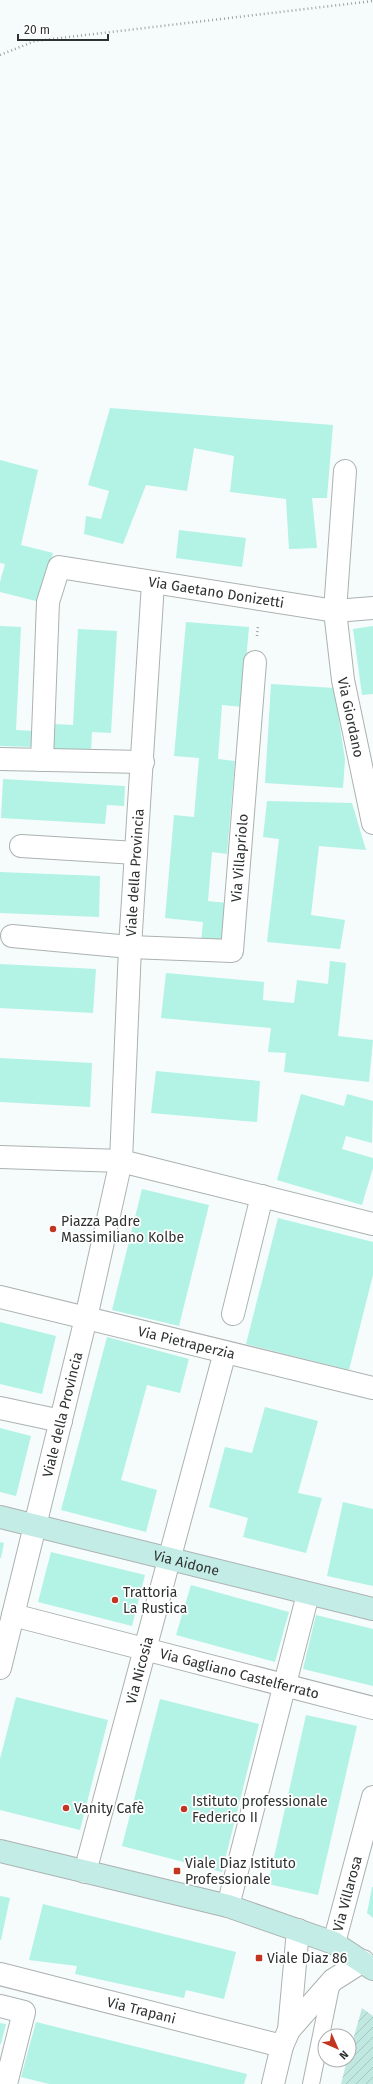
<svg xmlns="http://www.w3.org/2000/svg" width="373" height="2084" font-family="'Fira Sans',sans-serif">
<defs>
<pattern id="garden-furrows" width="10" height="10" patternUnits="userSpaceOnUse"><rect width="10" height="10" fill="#c1e8e0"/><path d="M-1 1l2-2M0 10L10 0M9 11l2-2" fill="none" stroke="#a6c7c1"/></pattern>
</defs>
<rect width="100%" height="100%" fill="#f5fcfb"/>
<path fill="url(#garden-furrows)" d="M362 2008 373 2016V2084H341L347 2060H349V2054Z"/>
<g fill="#b2f3e6">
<path d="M110 408 333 425 327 498H312L317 548 289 549 286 499 230 492 234 456 194 448 187 491 146 485 123 544 84 534 86 516 101 519 109 491 88 485Z"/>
<path d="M0 460 38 470 21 545 53 553 40 602 0 592V582L5 564 0 563Z"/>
<path d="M179 530 246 538 242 567 176 558Z"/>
<path d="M186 622 249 627 242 707 222 705 218 759 235 761 227 854 212 852 208 901 227 903 223 945 201 943 203 922 165 918 174 815 194 817 199 758 174 756Z"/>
<path d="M0 626 21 627 16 730 35 731 34 747 0 746Z"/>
<path d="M373 626V694L362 695 353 629Z"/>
<path d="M78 629 117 631 111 733 92 732 91 751 53 749 54 724 73 725Z"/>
<path d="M271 684 334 688 345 759 343 788 265 783Z"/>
<path d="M3 779 125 786 124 806 107 805 105 824 1 818Z"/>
<path d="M267 801 352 803 366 850 319 846 311 915 345 920 340 949 267 942 279 839 263 837Z"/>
<path d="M0 872 100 876 99 917 0 913Z"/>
<path d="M330 961 346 963 338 1036 373 1040 369 1082 284 1072 286 1053 268 1052 271 1028 161 1018 166 973 264 982 263 1000 294 1003 297 980 328 984Z"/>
<path d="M0 964 96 969 93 1013 0 1008Z"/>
<path d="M0 1058 92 1063 90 1107 0 1102Z"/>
<path d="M156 1071 260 1081 257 1122 151 1113Z"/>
<path d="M301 1094 344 1106 347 1094 373 1101 372 1143 346 1136 342 1149 373 1158V1168L362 1205 277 1180Z"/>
<path d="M142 1189 209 1205 179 1326 112 1310Z"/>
<path d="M278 1218 373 1242V1275L349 1370 246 1344Z"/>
<path d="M0 1322 56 1336 42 1394 0 1384Z"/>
<path d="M107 1337 189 1359 180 1393 147 1385 121 1480 157 1490 146 1532 61 1510Z"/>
<path d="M265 1407 318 1421 298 1493 322 1498 306 1553 243 1537 248 1518 209 1507 225 1447 252 1453Z"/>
<path d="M0 1428 31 1436 16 1496 0 1492Z"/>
<path d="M343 1502 373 1509V1586L327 1576Z"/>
<path d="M0 1542 4 1543 1 1558H0Z"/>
<path d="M51 1552 145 1575 132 1626 38 1602Z"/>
<path d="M191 1585 289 1612 275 1662 176 1635Z"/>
<path d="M316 1615 373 1629V1686L303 1669Z"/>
<path d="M16 1697 108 1720 80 1830 0 1810V1759Z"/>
<path d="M160 1699 259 1724 222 1872 122 1846Z"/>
<path d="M306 1715 357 1726 318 1895 268 1884Z"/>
<path d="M372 1887H373V1918L367 1913Z"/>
<path d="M0 1896 10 1898 1 1940H0Z"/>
<path d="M43 1904 236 1952 224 1999 186 1990 184 1998 75 1974 77 1966 29 1960Z"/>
<path d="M36 2022 247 2074 244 2084H49L21 2077Z"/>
<path d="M0 2023 6 2024 1 2044H0Z"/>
</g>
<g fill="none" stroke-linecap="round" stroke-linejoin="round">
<g stroke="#abb2b0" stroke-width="18">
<path id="lane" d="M311 2084 332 1982"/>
</g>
<g stroke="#abb2b0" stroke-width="24">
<g id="street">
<path id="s1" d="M345 471 335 611 343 680 373 823"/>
<path d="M0 759 143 762"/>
<path id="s2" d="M42 760 48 602 59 567 335 611 373 608"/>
<path d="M21 846 136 853"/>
<path id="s3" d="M12 936 130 947 232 951 255 662"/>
<path d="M0 1157 121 1161 373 1224"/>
<path id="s4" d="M0 1297 373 1388"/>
<path d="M233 1314 262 1196"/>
<path d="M0 1408 61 1421"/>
<path id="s5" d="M13 1615 373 1708"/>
<path id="s6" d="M0 1668 86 1318 121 1161 130 947 153 583"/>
<path id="s7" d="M85 1872 225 1352"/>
<path d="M228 1906 308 1594"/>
<path id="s8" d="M334 1943 373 1797"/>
<path id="s9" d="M0 1974 282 2046"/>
<path d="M0 2006 24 2012 6 2084"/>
<path d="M289 2030 333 1980 363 1961"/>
<path d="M273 2084 282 2046 289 2030 298 1930"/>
</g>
</g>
<g stroke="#abb2b0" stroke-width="24">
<g id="secondary">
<path id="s10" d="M0 1517 373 1609"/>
<path d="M0 1851 228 1906 334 1943 373 1969"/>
</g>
</g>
<g stroke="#9ca1a0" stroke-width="2.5" stroke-dasharray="1 3" stroke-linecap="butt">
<path d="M0 55 35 41 373 1"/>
<path d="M257 636 258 625"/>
</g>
<use href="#lane" stroke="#fff" stroke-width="16"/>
<use href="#street" stroke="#fff" stroke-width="22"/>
<use href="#secondary" stroke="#c4ece6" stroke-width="22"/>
</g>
<g fill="#c23621" stroke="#fff" stroke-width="1.5">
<circle cx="53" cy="1229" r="4"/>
<circle cx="115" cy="1600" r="4"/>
<circle cx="66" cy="1808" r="4"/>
<circle cx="184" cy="1809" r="4"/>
<rect x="173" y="1867" width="8" height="8" rx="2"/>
<rect x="255" y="1954" width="8" height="8" rx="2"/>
</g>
<g text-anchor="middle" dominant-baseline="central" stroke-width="3.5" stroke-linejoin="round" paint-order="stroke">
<g font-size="14" fill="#2f3231" stroke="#fff">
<text stroke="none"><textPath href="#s2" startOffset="354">Via Gaetano Donizetti</textPath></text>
<text stroke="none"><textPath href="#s1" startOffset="248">Via Giordano</textPath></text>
<text stroke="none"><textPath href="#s3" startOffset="314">Via Villapriolo</textPath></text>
<text stroke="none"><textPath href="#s6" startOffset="810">Viale della Provincia</textPath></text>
<text stroke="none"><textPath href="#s4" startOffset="192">Via Pietraperzia</textPath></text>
<text stroke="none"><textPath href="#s6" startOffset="261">Viale della Provincia</textPath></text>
<text stroke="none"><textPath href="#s10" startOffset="192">Via Aidone</textPath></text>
<text stroke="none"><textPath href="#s7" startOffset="209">Via Nicosia</textPath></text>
<text stroke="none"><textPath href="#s5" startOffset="234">Via Gagliano Castelferrato</textPath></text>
<text stroke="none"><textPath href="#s8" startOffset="51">Via Villarosa</textPath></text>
<text stroke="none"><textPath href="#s9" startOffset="146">Via Trapani</textPath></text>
</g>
<g font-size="14" fill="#2f3231" stroke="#fff" text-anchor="start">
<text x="61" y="1221">Piazza Padre<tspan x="61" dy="16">Massimiliano Kolbe</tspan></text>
<text x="123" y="1592">Trattoria<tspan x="123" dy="16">La Rustica</tspan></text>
<text x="192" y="1801">Istituto professionale<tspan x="192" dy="16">Federico II</tspan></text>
<text x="74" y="1808">Vanity Cafè</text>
<text x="185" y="1863">Viale Diaz Istituto<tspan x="185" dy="16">Professionale</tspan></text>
<text x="267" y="1958">Viale Diaz 86</text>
</g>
</g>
<g transform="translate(337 2048) rotate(135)"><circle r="19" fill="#ffffff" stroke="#acadad"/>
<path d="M0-3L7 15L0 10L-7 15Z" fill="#c23621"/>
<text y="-6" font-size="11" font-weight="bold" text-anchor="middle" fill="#2f3231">N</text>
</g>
<path d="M18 34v6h90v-6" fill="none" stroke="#2f3231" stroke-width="2"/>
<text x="24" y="34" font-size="12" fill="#2f3231" stroke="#ffffff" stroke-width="3" paint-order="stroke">20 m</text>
</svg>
